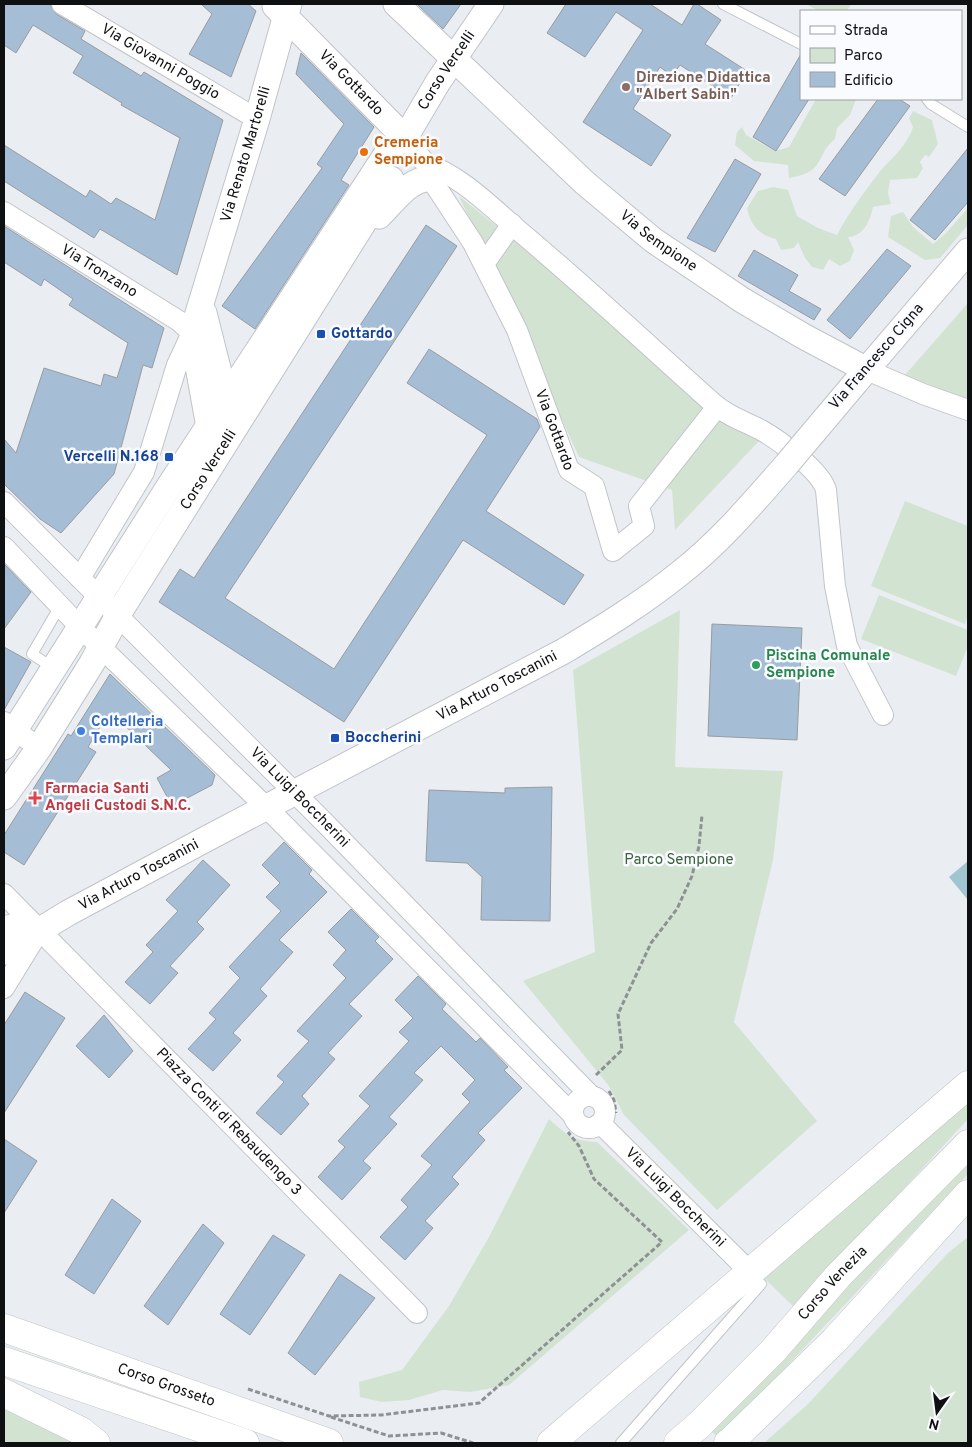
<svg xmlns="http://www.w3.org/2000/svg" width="972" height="1447" font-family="Overpass,sans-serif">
<rect width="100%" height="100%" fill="#eaeef3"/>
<g fill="#d3e3d2">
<path d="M806 4H851L847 11H819Z"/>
<path d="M816 99H856L850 115 837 128 835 139C822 150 824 156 816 166 810 174 798 176 789 178L788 165 754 161 735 145 737 132 742 127 746 135 775 151 789 147Z"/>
<path d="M913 111 932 120 938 144 929 157 925 155 920 162 923 168 917 178 890 180 888 193 891 204 873 207C870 221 864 236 848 237L854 250 850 261 840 266 829 259 823 270 812 267 805 258 798 242 794 248 781 250 776 239C758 234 751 226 747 208L758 191 773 187 788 190 797 216 818 228 837 235C849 212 865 191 881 170 893 157 908 144 913 127L909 118Z"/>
<path d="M459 196 760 440 675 530 672 490 579 457Z"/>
<path d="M968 208V225L940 258 925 260 888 237 891 216 903 212 913 227 933 244 946 233Z"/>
<path d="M968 303V400L905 375Z"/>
<path d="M905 501 968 526V615L965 624 871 586Z"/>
<path d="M879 595 968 630V646L956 676 861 639Z"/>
<path d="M680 610 675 767 783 771 773 860 734 1022 817 1121 717 1210 624 1115 609 1086 523 981 595 952 573 670Z"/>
<path d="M968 1103V1119L794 1307 764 1278Z"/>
<path d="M549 1119C567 1135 573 1141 597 1142L689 1230 509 1385 470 1392 443 1390 409 1400 382 1402 360 1397 359 1382 402 1370 449 1306 489 1237Z"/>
<path d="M968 1159V1174L736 1420 717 1436 712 1432Z"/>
<path d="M968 1237V1443H764L808 1404 948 1253Z"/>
<path d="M4 1407 83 1443H4Z"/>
</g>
<path fill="#9fc5d0" d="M968 861V900L949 877Z"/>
<g fill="#a6bdd6" stroke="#979ca0">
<path d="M4 4H50L56 14 85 31 81 39 141 76 144 72 223 120 177 275 100 229 94 238 4 181V145L86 197 90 190 111 204 116 198 155 220 180 138 121 105 122 103 73 73 83 56 33 25 16 53 4 45Z"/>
<path d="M201 4H248L256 11 231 77 189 54 212 14Z"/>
<path d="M417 4H461L443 29Z"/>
<path d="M566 4H650L682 25 694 4H697L721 20 705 44 747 71 731 98 680 65 672 76 660 67 633 109 671 135 651 166 583 122 643 30 616 12 585 57 547 33Z"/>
<path d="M301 53 374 127 341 180 349 185 255 329 222 306 322 168 317 164 344 124 296 74Z"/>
<path d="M801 54V99H809L776 151 753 137Z"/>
<path d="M878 99H899L910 106 845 196 819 179Z"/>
<path d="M968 148V202L935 240 910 220Z"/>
<path d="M735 159 761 174 715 252 687 238Z"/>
<path d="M426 225 457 246 225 598 334 669 487 435 407 383 429 349 537 419 540 427 486 511 584 575 564 605 463 540 344 722 159 602 180 569 194 578Z"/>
<path d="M4 226 164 328 152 368 143 365 114 474 61 533 40 519 4 484V439L16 453 44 368 101 386 104 374 117 378 128 343 69 305 73 299 44 279 41 286 4 262Z"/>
<path d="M887 249 911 266 850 339 827 320Z"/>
<path d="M754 250 798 275 789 291 821 309 814 320 738 276Z"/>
<path d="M4 564 31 592 4 629Z"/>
<path d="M712 624 802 628 797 740 708 736Z"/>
<path d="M4 647 31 662 4 710Z"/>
<path d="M110 674 215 775 212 785 172 806 157 778 171 770 117 718 114 722 107 715 88 747 96 752 24 865 4 852V835L68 734 71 736Z"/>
<path d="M552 787 550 921 481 920 482 877 467 863 426 861 429 790 505 793V788Z"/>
<path d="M284 842 312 870 309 874 327 892 279 940 293 952 260 989 267 996 233 1033 241 1040 213 1071 188 1049 216 1019 209 1013 240 978 229 967 281 911 266 897 280 883 262 865Z"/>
<path d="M203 860 230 885 197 922 204 929 170 966 178 973 150 1004 125 982 153 952 146 945 178 911 166 900Z"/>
<path d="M351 909 379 937 375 941 393 959 349 1004 362 1016 328 1053 335 1059 302 1096 309 1104 281 1135 256 1113 284 1082 277 1076 309 1041 297 1031 346 978 333 965 346 950 328 932Z"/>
<path d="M418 976 446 1004 442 1009 476 1042 480 1038 508 1067 504 1070 522 1088 478 1133 485 1140 452 1177 459 1184 425 1221 433 1228 405 1260 380 1237 408 1207 401 1200 432 1165 421 1156 470 1102 462 1094 475 1080 441 1046 414 1073 423 1080 389 1117 397 1124 363 1161 371 1168 342 1200 318 1177 345 1147 338 1141 370 1106 359 1096 409 1041 399 1032 413 1018 395 1000Z"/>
<path d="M25 992 65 1018 4 1113V1025Z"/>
<path d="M104 1015 133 1051 109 1078 76 1046Z"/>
<path d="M4 1139 37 1161 4 1213Z"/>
<path d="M112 1199 141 1221 94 1294 65 1275Z"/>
<path d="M203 1224 224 1243 168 1325 144 1306Z"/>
<path d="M273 1235 305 1255 250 1335 220 1314Z"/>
<path d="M340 1274 375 1298 315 1375 288 1353Z"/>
</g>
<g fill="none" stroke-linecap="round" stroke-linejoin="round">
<g stroke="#c0c4c9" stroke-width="12">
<g id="service">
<path d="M723 4 801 44"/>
<path d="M927 99 931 104 968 127"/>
<path d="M53 668 32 654 60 606"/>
<path d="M621 1443 761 1284 751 1273"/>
</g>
</g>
<g stroke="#c0c4c9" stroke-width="22">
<g id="minor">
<path id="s1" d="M62 4 257 119"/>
<path id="s2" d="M405 138 426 164 431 179 473 243 517 330 569 470 594 486 613 551 644 526 639 506 717 407"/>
<path d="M426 164C461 176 490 206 518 230 585 286 649 346 714 404 727 416 746 422 761 430 779 440 821 471 826 490L835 586 847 646 883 715"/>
<path id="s3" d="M4 212 179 321 192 333 177 365 144 472 80 578"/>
<path d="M484 264 512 224"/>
<path d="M867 370 923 394 968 410"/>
<path id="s4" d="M4 502 324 822 591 1096"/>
<path d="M4 547 81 628 267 808 573 1115"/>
<path d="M4 722 39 748"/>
<path id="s5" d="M4 894 417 1313"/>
<path d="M4 988 36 936"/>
<circle cx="589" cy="1112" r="16"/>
<path id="s6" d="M600 1123 751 1273"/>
</g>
</g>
<g stroke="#c0c4c9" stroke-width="27">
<g id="tertiary">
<path id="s7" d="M396 4 585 183 653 240 742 300 803 336 867 370"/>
<path id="s8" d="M275 6 405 138"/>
<path d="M379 216C393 203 410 177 431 179"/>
<path d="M204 313 226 400 232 409"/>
<path d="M856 382 968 251"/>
<path id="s9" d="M209 427 192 333 257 119 289 4"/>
<path id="s10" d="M4 747 168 488 391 147 405 138 438 82 491 4"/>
<path id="s11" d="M4 797 39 748 92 663 122 608 391 179"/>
<path d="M4 929 20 925 40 930"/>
<path id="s12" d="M4 952 25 944 40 930 68 913 206 839 564 651C604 627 643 603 679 574 720 542 753 503 787 464"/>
</g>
</g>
<g stroke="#c0c4c9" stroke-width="29">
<g id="primary">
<path id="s13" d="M4 1328 329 1443"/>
<path d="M4 1361 245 1443"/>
<path id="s14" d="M699 1425 773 1351 838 1276 968 1144"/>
<path d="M730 1442 834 1341 968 1194"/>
<path d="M551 1443 968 1085"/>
</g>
</g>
<g stroke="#c0c4c9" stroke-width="29">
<g id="motorway">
<path d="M4 1393 81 1431 96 1443"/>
<path d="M678 1443 699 1425"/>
<path d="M728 1443 730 1442"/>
</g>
</g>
<g stroke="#8e9194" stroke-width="3" stroke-dasharray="5 2.5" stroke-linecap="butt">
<path d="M596 1075 622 1050 618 1014 651 943 677 909 692 876 699 846 702 815"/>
<path d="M609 1091 614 1100 616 1113"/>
<path d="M248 1389 329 1416 381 1415 479 1403 662 1242 594 1179 579 1146 568 1132"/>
<path d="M331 1417 389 1436 441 1433 473 1443"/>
</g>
<use href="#service" stroke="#fff" stroke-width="10"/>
<use href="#minor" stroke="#fff" stroke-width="20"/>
<use href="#tertiary" stroke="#fff" stroke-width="25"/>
<use href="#primary" stroke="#fff" stroke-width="28"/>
<use href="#motorway" stroke="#fff" stroke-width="28"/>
<g stroke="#c0c4c9" stroke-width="27" stroke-linecap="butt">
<path id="tertiary-bridge" d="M787 464 856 382"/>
</g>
<use href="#tertiary-bridge" stroke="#fff" stroke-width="25"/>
</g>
<circle fill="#8d6e63" stroke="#f9fbfe" stroke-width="2" cx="626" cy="87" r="5"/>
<circle fill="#e8710a" stroke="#f9fbfe" stroke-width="2" cx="364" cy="152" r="5"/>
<g fill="#1a4fb4" stroke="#f9fbfe" stroke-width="2">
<rect x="316" y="329" width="10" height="10" rx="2.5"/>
<rect x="164" y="452" width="10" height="10" rx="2.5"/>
<rect x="330" y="733" width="10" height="10" rx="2.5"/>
</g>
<circle fill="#2e9e5b" stroke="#f9fbfe" stroke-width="2" cx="756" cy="665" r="5"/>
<circle fill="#3f7fe0" stroke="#f9fbfe" stroke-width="2" cx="81" cy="731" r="5"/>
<path fill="#e0444e" stroke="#f9fbfe" stroke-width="2" d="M32.5 790.5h5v5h5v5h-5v5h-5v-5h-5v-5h5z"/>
<g text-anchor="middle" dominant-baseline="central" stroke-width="5" stroke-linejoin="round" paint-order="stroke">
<g font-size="15" fill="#0f1012" stroke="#f9fbfe">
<text stroke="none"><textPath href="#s1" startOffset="114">Via Giovanni Poggio</textPath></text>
<text stroke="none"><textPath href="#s10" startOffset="810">Corso Vercelli</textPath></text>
<text stroke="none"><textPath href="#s8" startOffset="108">Via Gottardo</textPath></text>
<text stroke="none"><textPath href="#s9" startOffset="282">Via Renato Martorelli</textPath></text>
<text stroke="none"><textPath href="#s7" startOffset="354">Via Sempione</textPath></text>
<text stroke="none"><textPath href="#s3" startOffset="112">Via Tronzano</textPath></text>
<text transform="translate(877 357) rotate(-49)">Via Francesco Cigna</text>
<text stroke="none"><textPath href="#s2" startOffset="330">Via Gottardo</textPath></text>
<text stroke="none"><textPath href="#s11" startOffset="386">Corso Vercelli</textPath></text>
<text stroke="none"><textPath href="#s12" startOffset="561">Via Arturo Toscanini</textPath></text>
<text stroke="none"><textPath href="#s4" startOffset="418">Via Luigi Boccherini</textPath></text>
<text stroke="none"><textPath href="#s12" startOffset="156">Via Arturo Toscanini</textPath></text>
<text stroke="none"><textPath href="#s5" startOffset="320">Piazza Conti di Rebaudengo 3</textPath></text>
<text stroke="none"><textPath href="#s6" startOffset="106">Via Luigi Boccherini</textPath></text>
<text stroke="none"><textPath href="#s14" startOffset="195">Corso Venezia</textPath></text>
<text stroke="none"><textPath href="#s13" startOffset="172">Corso Grosseto</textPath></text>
</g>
<g font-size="15" font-weight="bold" fill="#785e54" stroke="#f9fbfe" text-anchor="start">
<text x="636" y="78">Direzione Didattica<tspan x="636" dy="17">"Albert Sabin"</tspan></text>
</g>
<g font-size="15" font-weight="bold" fill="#c56008" stroke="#f9fbfe" text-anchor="start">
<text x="374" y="143">Cremeria<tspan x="374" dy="17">Sempione</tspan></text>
</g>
<g font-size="15" font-weight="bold" fill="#164399" stroke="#f9fbfe" text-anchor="start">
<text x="331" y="334">Gottardo</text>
<text x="159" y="457" text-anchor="end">Vercelli N.168</text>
<text x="345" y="738">Boccherini</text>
</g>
<g font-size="15" font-weight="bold" fill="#27864d" stroke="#f9fbfe" text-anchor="start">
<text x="766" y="656">Piscina Comunale<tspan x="766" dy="17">Sempione</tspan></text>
</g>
<g font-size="15" font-weight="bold" fill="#366cbe" stroke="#f9fbfe" text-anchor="start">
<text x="91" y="722">Coltelleria<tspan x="91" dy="17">Templari</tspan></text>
</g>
<g font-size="15" font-weight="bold" fill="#be3a42" stroke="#f9fbfe" text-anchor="start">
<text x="45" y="789">Farmacia Santi<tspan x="45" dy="17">Angeli Custodi S.N.C.</tspan></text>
</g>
<g font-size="15" fill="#3a5f3a" stroke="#f9fbfe">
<text x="679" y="860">Parco Sempione</text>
</g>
</g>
<rect width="972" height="1447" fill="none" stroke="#0f1012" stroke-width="10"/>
<rect x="800" y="10" width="162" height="90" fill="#f9fbfe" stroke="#9b9da0"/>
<rect x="810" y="26" width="25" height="8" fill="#ffffff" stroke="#9b9da0"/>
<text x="844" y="35" font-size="15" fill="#0f1012">Strada</text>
<rect x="810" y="48" width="25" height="15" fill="#d3e3d2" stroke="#9b9da0"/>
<text x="844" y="60" font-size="15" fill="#0f1012">Parco</text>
<rect x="810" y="72" width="25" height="15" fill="#a6bdd6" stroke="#9b9da0"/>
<text x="844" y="85" font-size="15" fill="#0f1012">Edificio</text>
<g transform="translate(937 1412) rotate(194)" stroke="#f9fbfe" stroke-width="4" paint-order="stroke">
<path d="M0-4L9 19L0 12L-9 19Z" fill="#0f1012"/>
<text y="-8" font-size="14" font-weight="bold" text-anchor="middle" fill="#0f1012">N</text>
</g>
</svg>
